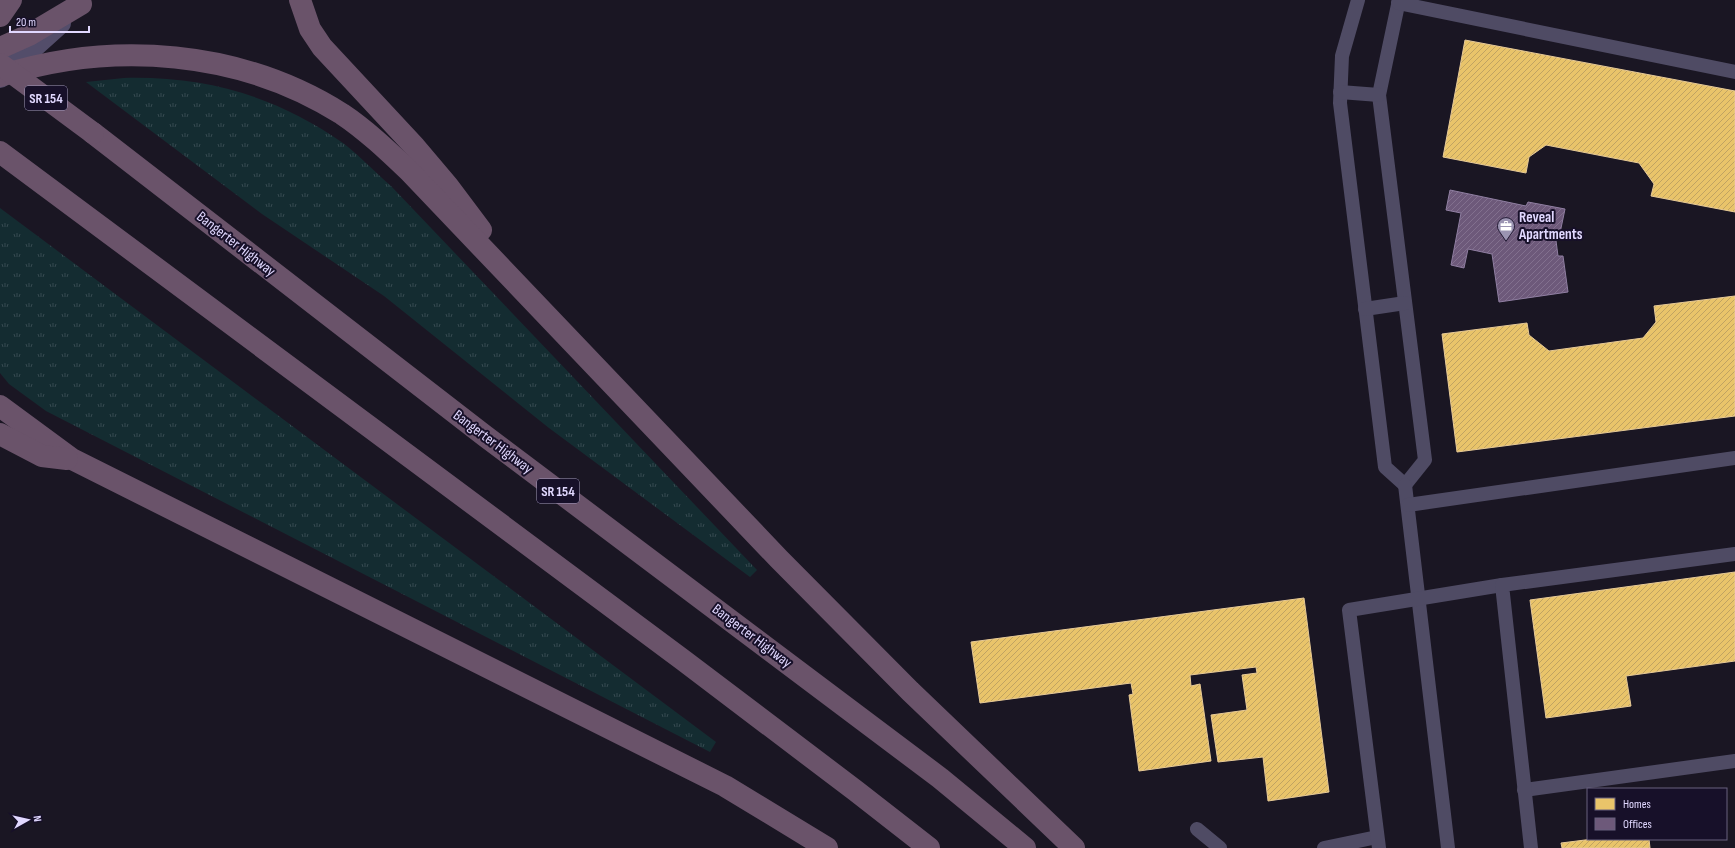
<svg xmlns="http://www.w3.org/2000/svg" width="1735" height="848" font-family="'Sofia Sans Condensed',sans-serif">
<defs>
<pattern id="grass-tufts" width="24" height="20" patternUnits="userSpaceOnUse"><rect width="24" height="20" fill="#142c31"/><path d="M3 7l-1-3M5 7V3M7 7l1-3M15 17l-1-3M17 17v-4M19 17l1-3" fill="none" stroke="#364a50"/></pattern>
<pattern id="homes-hatch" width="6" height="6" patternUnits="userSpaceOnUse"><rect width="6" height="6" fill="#e9c46a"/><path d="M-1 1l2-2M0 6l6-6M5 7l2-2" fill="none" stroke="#c0a362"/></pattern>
<pattern id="offices-hatch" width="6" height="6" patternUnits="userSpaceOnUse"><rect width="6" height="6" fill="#6d597a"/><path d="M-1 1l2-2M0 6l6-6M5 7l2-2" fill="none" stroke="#82708e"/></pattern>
</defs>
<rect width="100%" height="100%" fill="#1a1623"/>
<g fill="url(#grass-tufts)">
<path d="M124 78C206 76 276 96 343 143 360 156 375 172 391 186L757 570 750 577 549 428 384 296 262 214 86 82Z"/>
<path d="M0 208 716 742 710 752 46 411 9 384 0 373Z"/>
</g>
<g fill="url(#homes-hatch)" stroke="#e7ca97">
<path d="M1465 40 1735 91V212L1651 196 1654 184 1639 163 1546 145 1529 157 1526 173 1443 157Z"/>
<path d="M1735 296V416L1457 452 1442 334 1527 323 1529 335 1549 351 1643 338 1656 322 1654 306Z"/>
<path d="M1735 572V661L1626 676 1631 706 1546 718 1530 600Z"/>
<path d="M1304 598 1329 792 1268 801 1263 757 1218 762 1211 715 1247 710 1242 675 1257 673 1256 667 1190 675 1191 686 1200 684 1211 761 1139 771 1129 695 1133 694 1131 683 980 703 971 642Z"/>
<path d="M1593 839H1649L1650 848H1562L1561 843Z"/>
</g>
<path fill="url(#offices-hatch)" stroke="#907fa2" d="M1450 190 1526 206 1528 202 1565 209 1560 233H1555L1558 256H1563L1568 292 1499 302 1492 254 1468 249 1464 268 1451 265 1461 213 1446 210Z"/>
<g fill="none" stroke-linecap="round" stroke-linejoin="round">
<g stroke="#4f4b64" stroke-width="14">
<path d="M1358 0 1342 56 1340 103 1385 467 1405 485 1425 460 1379 95 1399 0"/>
<path d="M1398 3 1735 72"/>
<path d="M1340 92 1379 95"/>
<path d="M1365 309 1405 303"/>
<path d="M1405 485 1448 848"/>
<path d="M1408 505 1735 458"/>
<path d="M1524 790 1735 761"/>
<path d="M1197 829 1220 848"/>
<path d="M1324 848 1377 837"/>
<path d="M1379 848 1349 610 1502 585"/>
<path d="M1531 848 1502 585 1735 554"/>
</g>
<path stroke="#534d6a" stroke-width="22" d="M0 77 60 23"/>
<g stroke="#6a536a" stroke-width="22">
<path d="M300 0 310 29 322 47 415 147 448 186 481 230"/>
<path d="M0 16 11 0"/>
<path d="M0 48 29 35 81 4"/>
<path d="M0 76C113 40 241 50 342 114 366 130 388 151 409 171L779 559 910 691 1074 848"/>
<path d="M93 133 485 436 940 778 1025 848"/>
<path d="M0 152 683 660 856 791 929 848"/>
<path d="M0 406 72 459 725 786 827 848"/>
<path d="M0 434 42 456 67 459"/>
</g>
<path stroke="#6a536a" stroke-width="22" d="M0 64 93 133"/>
</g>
<defs>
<g id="office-pin" transform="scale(0.9)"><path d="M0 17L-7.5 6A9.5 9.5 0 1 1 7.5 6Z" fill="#9b94b2" stroke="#171029"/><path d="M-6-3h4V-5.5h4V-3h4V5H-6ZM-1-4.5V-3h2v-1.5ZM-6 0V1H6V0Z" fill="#fff"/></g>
</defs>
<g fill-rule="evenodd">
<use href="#office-pin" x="1506" y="226"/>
</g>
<g text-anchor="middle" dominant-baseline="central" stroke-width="4" stroke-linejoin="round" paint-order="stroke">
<g fill="#171029" stroke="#a49cbf" stroke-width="1">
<rect x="25" y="86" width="42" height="24" rx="3"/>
<rect x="537" y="479" width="42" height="24" rx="3"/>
</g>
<g font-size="14" font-weight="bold" fill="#e1d8ff">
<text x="46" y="98">SR 154</text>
<text x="558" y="491">SR 154</text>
</g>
<g font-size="15" font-weight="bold" fill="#e1d8ff" stroke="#171029" text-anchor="start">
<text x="1519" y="217">Reveal<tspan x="1519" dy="17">Apartments</tspan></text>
</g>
<g font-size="15" fill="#e1d8ff" stroke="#171029">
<text transform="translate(236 244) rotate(38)">Bangerter Highway</text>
<text transform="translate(493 442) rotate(37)">Bangerter Highway</text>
<text transform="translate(752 636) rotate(37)">Bangerter Highway</text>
</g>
</g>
<rect x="1587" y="788" width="140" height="52" fill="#171029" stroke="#68607f"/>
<rect x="1595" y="798" width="20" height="12" fill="#e9c46a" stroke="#68607f"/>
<text x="1623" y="808" font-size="12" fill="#e1d8ff">Homes</text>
<rect x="1595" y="818" width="20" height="12" fill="#6d597a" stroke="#68607f"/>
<text x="1623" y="828" font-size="12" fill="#e1d8ff">Offices</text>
<g transform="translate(28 820) rotate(82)" stroke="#171029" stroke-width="3" paint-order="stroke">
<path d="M0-3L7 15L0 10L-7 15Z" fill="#e1d8ff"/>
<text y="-6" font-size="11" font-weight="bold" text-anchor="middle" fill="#e1d8ff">N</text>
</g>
<path d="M10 26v6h79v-6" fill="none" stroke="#e1d8ff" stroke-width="2"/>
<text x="16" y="26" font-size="12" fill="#e1d8ff" stroke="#171029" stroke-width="3" paint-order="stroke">20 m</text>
</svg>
